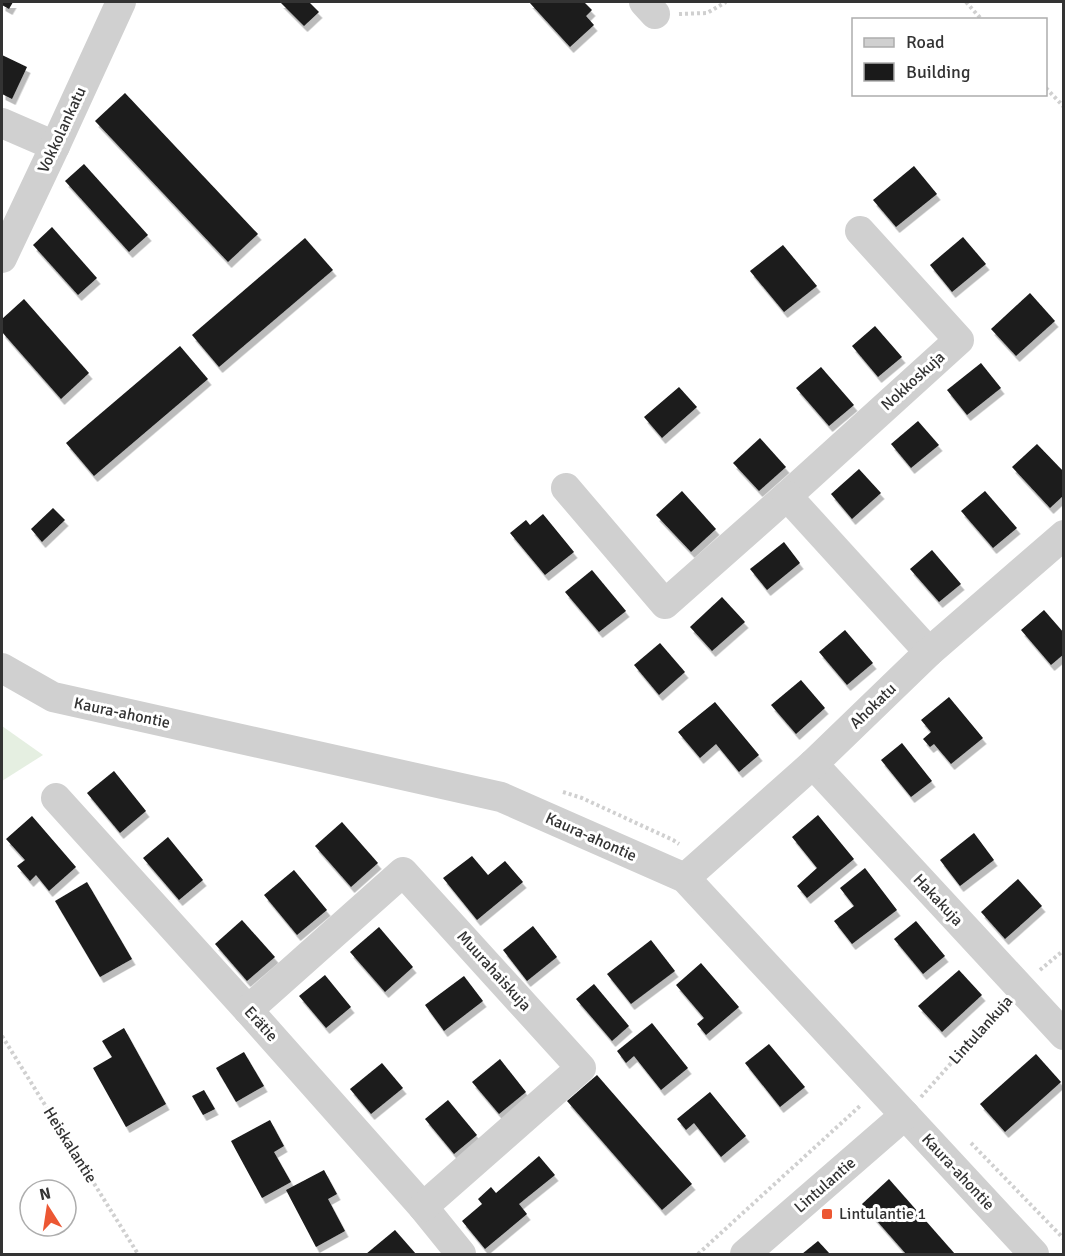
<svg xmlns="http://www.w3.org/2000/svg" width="1065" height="1256" font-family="Signika,sans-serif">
<defs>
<filter id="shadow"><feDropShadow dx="3.5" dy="6" stdDeviation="0" flood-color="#0004"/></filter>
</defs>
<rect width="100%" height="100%" fill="#fff"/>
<path fill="#e5efe1" d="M2 726 43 755 2 781Z"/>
<g fill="#1a1a1a" filter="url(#shadow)">
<path d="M2 2H13L9 9 2 5Z"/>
<path d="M280 2H309L319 12 304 26Z"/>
<path d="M529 2H577L578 3 581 2H584L592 10 586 16 594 25 570 47Z"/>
<path d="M2 55 27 67 12 99 2 94Z"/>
<path d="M125 93 258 234 228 262 95 121Z"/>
<path d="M84 164 148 235 129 252 65 181Z"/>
<path d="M914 166 937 194 896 227 873 200Z"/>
<path d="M52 227 97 278 78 295 33 245Z"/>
<path d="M963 237 986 264 952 292 930 265Z"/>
<path d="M305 238 333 270 219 367 192 335Z"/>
<path d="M783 245 817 286 784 312 750 271Z"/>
<path d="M1030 293 1055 321 1016 356 991 329Z"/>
<path d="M24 299 89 373 61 399 2 332V319Z"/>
<path d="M875 326 902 357 878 377 852 346Z"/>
<path d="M180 346 208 379 94 476 66 443Z"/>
<path d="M981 363 1001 388 967 415 947 390Z"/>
<path d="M821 367 854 405 829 426 796 388Z"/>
<path d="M679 387 697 407 662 438 644 417Z"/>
<path d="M918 421 939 445 911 468 891 444Z"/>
<path d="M760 438 786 467 759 491 733 463Z"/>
<path d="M1037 444 1064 472V495L1050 508 1012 467Z"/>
<path d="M859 469 881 493 852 519 831 494Z"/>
<path d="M682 491 716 529 691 552 656 515Z"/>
<path d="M985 491 1017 528 993 548 961 511Z"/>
<path d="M53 508 65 520 42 542 31 529Z"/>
<path d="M543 514 574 552 545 575 510 533 526 520 530 525Z"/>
<path d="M784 542 800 563 767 590 750 569Z"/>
<path d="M932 550 961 584 939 602 910 569Z"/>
<path d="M592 570 626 611 599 632 565 592Z"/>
<path d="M722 597 745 622 712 651 690 627Z"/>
<path d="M1044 610 1064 633V654L1051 665 1021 630Z"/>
<path d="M845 630 873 663 847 685 819 652Z"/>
<path d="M660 643 685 672 659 695 634 665Z"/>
<path d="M801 680 825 708 796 734 771 705Z"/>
<path d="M949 697 983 738 951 764 934 744 930 747 923 739 931 732 921 720Z"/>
<path d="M715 702 759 755 739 772 716 744 700 758 678 732Z"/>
<path d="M902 743 932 781 911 797 881 760Z"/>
<path d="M114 771 146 811 120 833 87 793Z"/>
<path d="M818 815 854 859 807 898 797 886 817 868 792 837Z"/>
<path d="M32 816 76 867 49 891 36 875 30 881 17 866 25 860 6 839Z"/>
<path d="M342 822 378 863 351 887 315 846Z"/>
<path d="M974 833 994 860 960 886 940 860Z"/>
<path d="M168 837 203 880 179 900 143 858Z"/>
<path d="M472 856 488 875 505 861 523 882 477 920 443 878Z"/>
<path d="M865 868 897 910 852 944 834 921 854 906 840 888Z"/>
<path d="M294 870 327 910 297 935 264 895Z"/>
<path d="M1018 879 1042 906 1005 939 981 912Z"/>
<path d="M87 882 132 959 100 977 55 901Z"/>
<path d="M242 920 275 957 247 981 215 944Z"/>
<path d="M916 921 945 956 923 974 894 939Z"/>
<path d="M533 926 557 957 527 981 503 950Z"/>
<path d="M379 927 413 967 385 992 350 952Z"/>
<path d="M651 940 675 971 631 1004 607 974Z"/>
<path d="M701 963 739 1007 706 1035 697 1024 704 1018 676 985Z"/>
<path d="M959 970 982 995 942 1032 918 1006Z"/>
<path d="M325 975 351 1007 326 1028 299 996Z"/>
<path d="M464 976 483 1001 444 1031 425 1005Z"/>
<path d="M594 984 629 1026 612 1041 576 999Z"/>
<path d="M652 1023 688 1068 661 1090 634 1056 626 1063 617 1051Z"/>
<path d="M124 1028 166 1104 126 1127 93 1068 112 1057 102 1041Z"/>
<path d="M769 1044 805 1087 780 1107 745 1063Z"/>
<path d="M244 1052 264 1086 236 1102 216 1068Z"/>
<path d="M1036 1054 1061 1082 1005 1132 980 1104Z"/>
<path d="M500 1059 526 1092 499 1114 472 1082Z"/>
<path d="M382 1063 403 1088 371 1114 350 1089Z"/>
<path d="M597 1075 692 1184 662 1210 567 1101Z"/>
<path d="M204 1090 215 1109 203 1115 192 1096Z"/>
<path d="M710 1092 746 1136 721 1157 694 1123 686 1130 677 1119Z"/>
<path d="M448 1100 477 1135 454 1154 425 1119Z"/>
<path d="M270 1120 284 1146 274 1152 291 1182 262 1198 231 1141Z"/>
<path d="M539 1156 555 1175 519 1204 527 1214 485 1249 462 1221 482 1204 478 1199 491 1187 496 1193Z"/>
<path d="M324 1170 337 1194 328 1199 345 1231 316 1247 286 1190Z"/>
<path d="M889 1179 955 1254H906L862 1204Z"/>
<path d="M395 1230 416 1254H366Z"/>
<path d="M818 1241 830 1254H802Z"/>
</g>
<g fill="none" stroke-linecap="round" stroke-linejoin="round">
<g stroke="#d0d0d0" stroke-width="4" stroke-dasharray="3 3" stroke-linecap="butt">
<path d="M966 2 982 20"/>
<path d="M679 14 707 13 726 2"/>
<path d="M1046 88 1064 107"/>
<path d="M563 792 582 798 673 840 679 844"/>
<path d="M1040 970 1064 950"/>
<path d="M2 1036 138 1254"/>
<path d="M921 1097 1002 1006"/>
<path d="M971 1143 1064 1239"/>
<path d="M698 1254 860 1106"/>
</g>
<g stroke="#d0d0d0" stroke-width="30">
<path d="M644 2 655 14"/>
<path d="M2 123 55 146"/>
<path d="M2 258 55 146 121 2"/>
<path d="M566 488 665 604 787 496 959 340 860 231"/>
<path d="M787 496 929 652"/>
<path d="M2 668 53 697 501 797 685 878 1034 1254"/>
<path d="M813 764 1064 1035"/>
<path d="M56 798 248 1010 423 1207 461 1254"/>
<path d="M685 878 813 764 929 652 1064 535"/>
<path d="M248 1010 403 872 581 1068 423 1207"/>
<path d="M745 1254 905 1115"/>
</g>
</g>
<rect fill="#ec5733" stroke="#fff" stroke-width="2" x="821" y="1208" width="12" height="12" rx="3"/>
<g text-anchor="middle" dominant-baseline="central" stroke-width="6" stroke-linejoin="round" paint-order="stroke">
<g font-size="16" fill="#333" stroke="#fff">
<text transform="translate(62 130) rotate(-65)">Vokkolankatu</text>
<text transform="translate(913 381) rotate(-42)">Nokkoskuja</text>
<text transform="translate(873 706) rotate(-44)">Ahokatu</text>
<text transform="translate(122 713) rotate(12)">Kaura-ahontie</text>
<text transform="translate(591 837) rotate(24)">Kaura-ahontie</text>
<text transform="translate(938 900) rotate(47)">Hakakuja</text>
<text transform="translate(494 971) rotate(48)">Muurahaiskuja</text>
<text transform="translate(261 1024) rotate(48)">Erätie</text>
<text transform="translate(981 1030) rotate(-48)">Lintulankuja</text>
<text transform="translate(70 1145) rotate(58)">Heiskalantie</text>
<text transform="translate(958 1172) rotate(47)">Kaura-ahontie</text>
<text transform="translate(825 1185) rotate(-41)">Lintulantie</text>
</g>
<g font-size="16" fill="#333" stroke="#fff" text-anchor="start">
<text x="839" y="1214">Lintulantie 1</text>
</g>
</g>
<rect width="1065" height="1256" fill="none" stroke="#333333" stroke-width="6"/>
<rect x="852" y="18" width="195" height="78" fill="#ffffff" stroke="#adadad" stroke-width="1.5"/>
<rect x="864" y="38" width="30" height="9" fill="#d0d0d0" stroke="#adadad" stroke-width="1.5"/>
<text x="906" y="48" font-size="18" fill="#333333">Road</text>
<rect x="864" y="63" width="30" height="18" fill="#1a1a1a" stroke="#adadad" stroke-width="1.5"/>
<text x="906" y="78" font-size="18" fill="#333333">Building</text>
<g transform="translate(48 1208) rotate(348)"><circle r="28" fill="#ffffff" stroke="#adadad" stroke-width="1.5"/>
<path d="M0-4.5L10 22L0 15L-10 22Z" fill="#ec5733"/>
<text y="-9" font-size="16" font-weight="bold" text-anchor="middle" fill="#333333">N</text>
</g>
</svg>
